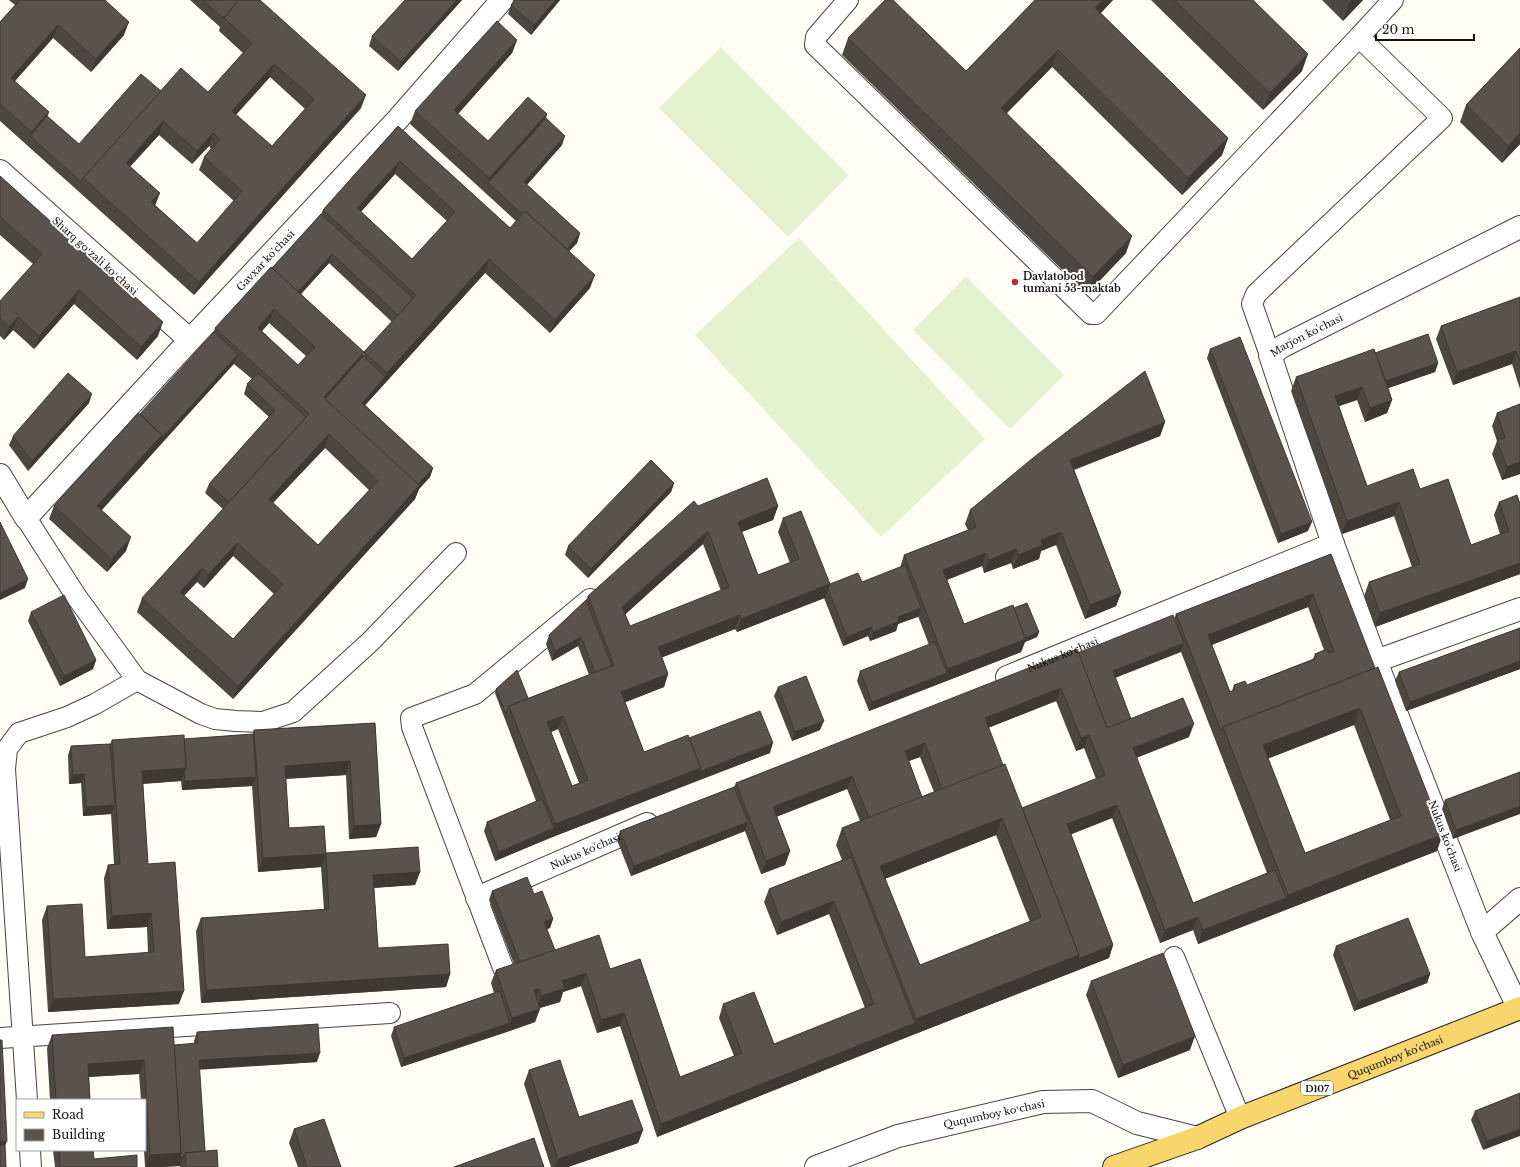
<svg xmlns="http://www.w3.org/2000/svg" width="1520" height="1167" font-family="'Libre Baskerville',serif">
<rect width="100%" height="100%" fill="#fffdf5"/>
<g fill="#e6f2cf">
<path d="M721 47 849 175 788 237 659 108Z"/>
<path d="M799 238 985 439 881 537 695 335Z"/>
<path d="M966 276 1064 375 1010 429 913 330Z"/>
</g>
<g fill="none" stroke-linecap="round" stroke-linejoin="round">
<g stroke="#444" stroke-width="22">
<g id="lane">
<path d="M848 0 816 37 815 45 1091 314H1096L1359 37"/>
<path d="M1270 355 1252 304 1256 294 1442 118 1359 37 1393 0"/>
<path d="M26 518 76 596 137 680 201 714 215 719 236 721 263 722 293 712 370 642 456 553"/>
<path d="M1174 957 1240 1118"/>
<path d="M504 970 412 727 411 718 475 694 590 599"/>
<path d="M0 1038 390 1013"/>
<path d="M27 1100 5 769 7 749 19 733 67 717 95 704 137 680"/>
<path d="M30 1150 31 1167"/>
</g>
</g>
<g stroke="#444" stroke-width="24">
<g id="street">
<path d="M0 171 190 340"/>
<path id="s1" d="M0 475 26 518 190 340 398 119 502 0"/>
<path d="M1376 661 1520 609"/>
<path id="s2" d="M1007 677 1333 544"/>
<path id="s3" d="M477 898 647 824"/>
<path d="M1482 932 1520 899"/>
<path id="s4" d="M1519 1009 1482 932 1376 661 1333 544 1270 355 1283 346 1520 227"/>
<path d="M816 1167 898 1136 1043 1102 1092 1101 1137 1123 1197 1138"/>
</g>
</g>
<g stroke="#222" stroke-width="24">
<g id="primary">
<path id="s5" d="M1114 1167 1197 1138 1240 1118 1520 1008"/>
</g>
</g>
<use href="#lane" stroke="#fff" stroke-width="20"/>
<use href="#street" stroke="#fff" stroke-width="22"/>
<use href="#primary" stroke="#f9d66b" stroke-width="22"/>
</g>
<g fill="#4d4742" fill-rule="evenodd">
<path d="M9 0H105L124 35 91 72 53 38 15 81 49 112 47 116 79 144 161 91 208 92 243 53 219 31 220 27 190 0H260L361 108 194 295 0 121V22L15 5ZM270 77 305 109 272 146 236 115ZM159 135 192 164 209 146 211 149 204 157 199 170 234 201 197 243 155 205 130 167Z"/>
<path d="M405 0H462L398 71 369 46 372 36Z"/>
<path d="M515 0H560L531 35 508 14 511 5Z"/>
<path d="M1035 0H1113L1101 13 1228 138 1222 155 1182 195 1052 67 1007 113 1126 253 1087 294 842 55 848 38 966 71Z"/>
<path d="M1151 0H1253L1302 71 1263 110Z"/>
<path d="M1322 0H1363L1343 21Z"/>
<path d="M517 40 512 53 458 114 488 141 547 114 546 118 562 145 527 185 580 233 577 243 569 251 590 288 550 333 485 273 365 405 433 468 430 477 419 489 415 499 233 699 137 612 142 598 223 509 205 493 209 484 269 417 244 394 247 384 252 379 234 364 101 510 126 551 107 572 49 519 54 506 140 414 214 333 215 328 272 268 321 214 323 210 398 126 510 228 516 221 410 124 415 111ZM395 174 447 221 412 259 361 212ZM329 263 392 322 364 352 363 356 301 294ZM269 323 306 356 298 365 262 331ZM325 448 369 490 318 545 273 503ZM233 556 274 594 233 639 184 596 197 582 204 588Z"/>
<path d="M1520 48V144L1502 163 1460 122 1466 105Z"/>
<path d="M0 176 158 336 137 360 74 304 34 349 13 330 4 340 0 336V301L33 264 0 235Z"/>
<path d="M1520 297V389L1512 364 1453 385 1436 339 1441 326Z"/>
<path d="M1210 349 1308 531 1278 543 1207 358Z"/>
<path d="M1375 353 1438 363 1435 372 1388 388 1392 400 1387 413 1365 422 1357 400 1339 406 1367 486 1420 489 1471 545 1500 534 1494 515 1499 502 1520 504V574L1375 627 1364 596 1369 582 1412 567 1394 516 1342 534 1291 391 1296 377Z"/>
<path d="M89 403 28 471 9 445 13 436Z"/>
<path d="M1520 404V474L1502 480 1492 454 1497 441 1492 426 1497 413Z"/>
<path d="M1165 422 1160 436 1074 470 1121 593 1116 606 1085 619 1056 545 1041 551 1039 559 1013 569 1011 563 984 573 982 566 947 580 964 624 1014 608 1039 632 1037 637 1025 642 1021 652 869 711 857 681 860 671 929 645 918 616 898 624 896 631 870 641 868 636 843 646 824 598 737 632 735 629 662 657 668 674 664 687 625 702 644 752 689 738 770 753 550 838 495 861 484 831 487 822 536 801 495 693 496 689 528 698 589 675 578 646 552 661 546 644 549 635 586 600 588 596 698 506H778L773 520 742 532 758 575 790 563 778 532 783 518 830 584 862 582 900 568 904 555 968 530 965 524 970 510ZM703 544 721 591 630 626 625 614ZM558 729 579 783 572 786 551 732Z"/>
<path d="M674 483 671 492 588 578 565 555 568 546Z"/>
<path d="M1331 554 1437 851 1198 944 1193 930 1160 943 1112 818 1071 834 1113 945 1109 958 910 1036 657 1137 620 1026 597 1033 581 986 563 992 560 1002 540 1008 535 1022 401 1067 391 1036 394 1027 494 993 491 983 496 970 514 964 489 900 492 891 534 894 553 919 550 928 547 929 555 950 610 969 680 1077 734 1056 719 1018 723 1004 774 1044 865 1008 829 914 777 935 764 902 769 889 842 860 836 845 842 828 860 821 847 789 776 817 790 851 785 865 761 874 745 831 631 876 617 840 620 831 734 787 736 783 1078 653 1174 619 1176 614ZM1308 607 1324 650 1315 654 1313 659 1247 685H1234L1232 691 1230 692 1212 645ZM1181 652 1267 873 1193 903 1136 758 1189 737 1131 719 1115 678ZM1056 701 1076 751 1084 748 1096 779 1022 808 1003 765 988 728ZM1354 725 1390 820 1305 853 1268 758ZM920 757 934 792 922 797 909 761ZM996 835 1030 922 920 965 885 879Z"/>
<path d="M31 612 96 660 93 669 60 686 28 621Z"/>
<path d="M1520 628V669L1406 711 1395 681 1399 672Z"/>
<path d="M778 687 820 730 792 741 774 696Z"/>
<path d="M375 723 381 824 376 837 349 839 346 775 286 779 289 828 326 853 420 872 415 885 374 888 378 948 450 974 446 987 201 1003 196 931 201 918 324 910 321 867 258 872 252 786 182 790 181 781 143 784 148 864 179 1004 48 1012 42 920 47 906 85 957 148 953 147 927 107 929 104 878 108 865 114 864 111 814 83 816 81 783 69 784 68 755 71 746 110 744 112 740 184 739 253 734 254 730Z"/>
<path d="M1520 772 1453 839 1442 809 1445 800Z"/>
<path d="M1336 946 1430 974 1427 983 1354 1011 1333 955Z"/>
<path d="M1091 981 1190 1050 1118 1078 1086 995Z"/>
<path d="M197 1032 317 1062 199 1069 205 1151 218 1167H180V1166L161 1167H145L144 1150H145V1100H141L139 1074 89 1077 90 1100H50L47 1048 52 1035 174 1045 194 1044V1041Z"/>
<path d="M529 1070 579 1117 643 1130 638 1143 568 1167H551L524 1084Z"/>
<path d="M1520 1093 1483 1150 1471 1120 1475 1111Z"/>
<path d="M294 1129 341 1167H298L289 1143Z"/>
<path d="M53 1150H93L94 1159 137 1167H55Z"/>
</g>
<g fill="#3f3936">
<path d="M457 0H462L398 71 401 62Z"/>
<path d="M556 0H560L531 35 534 25Z"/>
<path d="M1103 0H1113L1089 25 1095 8Z"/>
<path d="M1352 0H1363L1343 21 1349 3Z"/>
<path d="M129 22 124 35 91 72 96 59Z"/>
<path d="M58 25 53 38 6 91 11 78Z"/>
<path d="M517 40 512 53 449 124 454 110Z"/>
<path d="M1058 50 1052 67 995 125 1001 108Z"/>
<path d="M1308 54 1302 71 1263 110 1270 93Z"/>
<path d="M274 64 270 77 227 124 232 111Z"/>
<path d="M366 95 361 108 194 295 199 282Z"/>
<path d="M49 112 44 125 30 136 31 132Z"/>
<path d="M547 114 543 127 488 183 489 178Z"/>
<path d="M163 121 159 135 121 176 126 163Z"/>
<path d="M213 133 209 146 192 164 197 151Z"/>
<path d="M1520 133V144L1502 163 1508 146Z"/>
<path d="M565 136 562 145 521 191 524 182Z"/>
<path d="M1228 138 1222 155 1182 195 1188 178Z"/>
<path d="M400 161 395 174 352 221 357 208Z"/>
<path d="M160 193 155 206 151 202Z"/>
<path d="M580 233 577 243 560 261 564 252Z"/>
<path d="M1132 236 1126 253 1087 294 1093 277Z"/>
<path d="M332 254 329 263 292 304 295 295Z"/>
<path d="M489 259 485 273 359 412 362 403 385 377 387 373Z"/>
<path d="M595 275 590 288 550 333 555 320Z"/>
<path d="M79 290 74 304 34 349 39 336Z"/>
<path d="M274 309 269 323 253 341 258 328Z"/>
<path d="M18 317 13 330 4 340 9 327Z"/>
<path d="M163 322 158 336 137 360 141 347Z"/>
<path d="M1516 351 1512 364 1453 385 1457 372Z"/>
<path d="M364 352 360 366 325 404 324 397Z"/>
<path d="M238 354 234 363 93 520 97 506 162 435Z"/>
<path d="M1438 363 1435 372 1380 391 1383 382Z"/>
<path d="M1362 387 1357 400 1330 409 1335 396Z"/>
<path d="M92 394 89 403 28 471 32 461Z"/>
<path d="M1392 400 1387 413 1365 422 1370 408Z"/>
<path d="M1165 422 1160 436 1065 473 1070 460Z"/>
<path d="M329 434 325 448 264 512 269 499Z"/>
<path d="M1520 462V474L1502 480 1507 467Z"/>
<path d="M433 468 430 477 419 489 415 499 233 699 238 686Z"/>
<path d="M674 483 671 492 588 578 591 569Z"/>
<path d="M1399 502 1394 516 1342 534 1347 521Z"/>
<path d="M778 506 773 520 733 535 738 522Z"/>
<path d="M1312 522 1308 531 1278 543 1281 534Z"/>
<path d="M708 531 703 544 618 621 622 607Z"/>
<path d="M1061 532 1056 545 1041 551 1039 559 1013 569 1018 555 1041 540Z"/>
<path d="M131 537 126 551 107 572 112 559Z"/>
<path d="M237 543 233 556 204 588 208 575Z"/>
<path d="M1016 549 1011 563 984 573 989 560Z"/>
<path d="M986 553 982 566 938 583 943 570Z"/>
<path d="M1520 563V574L1375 627 1380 613Z"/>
<path d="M202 568 197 582 175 605 180 592Z"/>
<path d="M28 579 25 588 0 600V593Z"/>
<path d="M830 584 825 598 737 632 741 619Z"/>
<path d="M1121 593 1116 606 1085 619 1090 605Z"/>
<path d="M1313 594 1308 607 1203 648 1208 635Z"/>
<path d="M921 608 918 617 898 624 896 631 870 641 873 632 898 617Z"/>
<path d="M740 615 735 629 653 661 658 647Z"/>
<path d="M871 627 868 636 843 646 847 637Z"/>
<path d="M1039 632 1037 637 1025 642 1021 652 869 711 872 702 947 673 948 669Z"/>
<path d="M581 637 578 646 552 661 555 651Z"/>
<path d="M1184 643 1180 652 1109 680 1113 671Z"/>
<path d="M96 660 93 669 60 686 64 676Z"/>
<path d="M1520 661V669L1406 711 1410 702Z"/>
<path d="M668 674 664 687 616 706 621 692Z"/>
<path d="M1061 688 1056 701 980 731 985 718Z"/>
<path d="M1360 708 1354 725 1257 763 1263 745Z"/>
<path d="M563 716 558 729 542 736 547 722Z"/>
<path d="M824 721 820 730 792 741 795 732Z"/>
<path d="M1194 724 1189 737 1128 761 1133 748Z"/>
<path d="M1089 735 1084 748 1076 751 1081 738Z"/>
<path d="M773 743 770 753 696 781 699 772Z"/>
<path d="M925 743 920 757 900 764 905 751Z"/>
<path d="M350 761 346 775 280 779 285 766Z"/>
<path d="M186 768 181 781 137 784 142 771Z"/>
<path d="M701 768 696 781 550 838 495 861 499 852 554 828 555 824Z"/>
<path d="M84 774 81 783 69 784 73 775Z"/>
<path d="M852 776 847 789 768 820 773 807Z"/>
<path d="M256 777 252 786 182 790 185 781Z"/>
<path d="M115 805 111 814 83 816 86 807Z"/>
<path d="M1117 805 1112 818 1062 838 1067 824Z"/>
<path d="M1520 806V814L1453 839 1456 830Z"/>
<path d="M1002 818 996 835 874 883 880 866Z"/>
<path d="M748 822 745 831 631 876 634 866Z"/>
<path d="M381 824 376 837 349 839 354 826Z"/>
<path d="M1443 834 1437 851 1198 944 1203 930 1286 898 1288 895Z"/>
<path d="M790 851 785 865 761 874 766 861Z"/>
<path d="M326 854 321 867 258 872 263 858Z"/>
<path d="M420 872 415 885 368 888 373 875Z"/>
<path d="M834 901 829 914 777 935 781 922Z"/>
<path d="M151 913 147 927 107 929 112 916Z"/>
<path d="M1198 917 1193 930 1160 943 1165 930Z"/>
<path d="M553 919 550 928 541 931 544 922Z"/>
<path d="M1113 945 1109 958 910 1036 916 1019 1079 955Z"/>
<path d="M586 973 581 986 563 992 560 1002 536 1009 541 996 562 981Z"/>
<path d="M450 974 446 987 201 1003 206 990Z"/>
<path d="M1430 974 1427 983 1354 1011 1358 1002Z"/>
<path d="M539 989 534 1002V990Z"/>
<path d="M184 991 179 1004 48 1012 53 999Z"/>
<path d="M540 1009 535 1022 507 1032 512 1018Z"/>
<path d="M624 1013 620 1026 597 1033 601 1020Z"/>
<path d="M510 1023 507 1032 401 1067 404 1058Z"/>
<path d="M915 1023 910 1036 657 1137 661 1124Z"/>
<path d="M1195 1036 1190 1050 1118 1078 1123 1065Z"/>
<path d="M320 1053 317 1062 196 1070 199 1060Z"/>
<path d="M144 1060 139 1074 84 1077 88 1064Z"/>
<path d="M1520 1129V1136L1483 1150 1487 1141Z"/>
<path d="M643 1130 638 1143 568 1167H555L558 1159Z"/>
<path d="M0 1141H7L2 1154H0Z"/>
<path d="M181 1153 183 1157 180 1166 161 1167H145L150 1155Z"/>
</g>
<g fill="#5a524d" stroke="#3f3936" fill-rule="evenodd">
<path d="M20 0H105L129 22 96 59 58 25 11 78 49 112 31 132 0 104V22Z"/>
<path d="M203 0H239L223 18Z"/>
<path d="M239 0H260L366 95 199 282 83 178 181 68 208 92 252 43 224 18ZM274 64 314 99 272 146 232 111ZM163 121 197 151 213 133 220 139 204 157 242 191 197 243 151 202 160 193 126 163Z"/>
<path d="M405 0H457L401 62 372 36Z"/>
<path d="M515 0H556L534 25 511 5Z"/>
<path d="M885 0H893L966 71 1035 0H1103L1095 8 1228 138 1188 178 1058 50 1001 108 1132 236 1093 277 848 38Z"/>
<path d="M1174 0H1253L1308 54 1270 93Z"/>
<path d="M1345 0H1352L1349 3Z"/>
<path d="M497 21 517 40 454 110 488 141 528 97 547 114 489 178 415 111Z"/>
<path d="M1520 48V133L1508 146 1466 105Z"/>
<path d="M141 74 161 91 83 178 81 182 30 136 47 116 79 144Z"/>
<path d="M546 118 565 136 524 182 580 233 567 249 525 211 522 214 488 183Z"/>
<path d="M398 126 510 228 525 211 595 275 555 320 489 259 387 373 364 352 416 295 323 210ZM400 161 455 212 412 259 357 208Z"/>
<path d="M0 176 163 322 141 347 79 290 39 336 18 317 9 327 0 318V301L42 254 0 217Z"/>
<path d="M321 214 413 298 398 315 332 254 298 292 272 268Z"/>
<path d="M271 267 364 352 324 397 420 485 238 686 142 598 309 414 215 328ZM274 309 315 347 298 365 258 328ZM329 434 378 481 318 545 269 499ZM237 543 283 584 233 639 180 592 202 568 208 575Z"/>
<path d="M1520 297V362L1516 351 1457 372 1441 326Z"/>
<path d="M214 332 238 354 161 439 162 435 140 414Z"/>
<path d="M1428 334 1438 363 1386 381 1375 353Z"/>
<path d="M1240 337 1312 522 1281 534 1210 349Z"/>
<path d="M1374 349 1392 400 1370 408 1362 387 1335 396 1367 486 1413 469 1420 489 1448 479 1471 545 1509 531 1499 502 1517 495 1520 504V563L1380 613 1369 582 1420 564 1399 502 1347 521 1296 377Z"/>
<path d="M363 356 385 377 362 403 433 468 418 484 325 399Z"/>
<path d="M1145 371 1165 422 1070 460 1121 593 1090 605 1061 532 1041 540 1043 545 1018 555 1016 549 989 560 986 553 943 570 964 624 1013 605 1026 639 948 669 904 555 976 527 970 510 1033 458Z"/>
<path d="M68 373 92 394 32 461 13 436Z"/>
<path d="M258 373 306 417 229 502 209 484 275 410 247 384Z"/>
<path d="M1520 404V462L1507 467 1497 441 1505 438 1497 413Z"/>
<path d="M138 413 162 435 97 506 131 537 112 559 54 506Z"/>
<path d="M651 460 674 483 591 569 568 546Z"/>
<path d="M767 478 778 506 738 522 758 575 799 559 783 518 801 511 830 584 741 619 740 615 658 647 668 674 621 692 644 752 688 735 701 768 555 824 509 706 614 665 588 596 694 501 698 506ZM708 531 729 587 630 626 622 607ZM563 716 588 780 572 786 547 722Z"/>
<path d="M0 522 28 579 0 593Z"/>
<path d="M1331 554 1375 668 1223 727 1221 731 1176 614ZM1313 594 1334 651 1329 653 1327 649 1315 654 1317 658 1247 685 1245 681 1234 685 1235 689 1230 692 1208 635Z"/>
<path d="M905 565 921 608 898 617 899 621 873 632 871 627 847 637 828 589 830 584 858 573 862 582Z"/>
<path d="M64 595 96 660 64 676 31 612Z"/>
<path d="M586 600 612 666 595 672 581 637 555 651 549 635Z"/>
<path d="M1027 603 1039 632 1025 638 1014 608Z"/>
<path d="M1173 615 1184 643 1113 671 1131 719 1107 728 1078 653Z"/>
<path d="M1520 628V661L1410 702 1399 672Z"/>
<path d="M935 642 947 673 872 702 860 671Z"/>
<path d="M1077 649 1107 728 1183 698 1194 724 1133 748 1193 903 1275 870 1286 898 1203 930 1198 917 1165 930 1117 805 1067 824 1113 945 1078 959 1079 955 1022 808 1105 775 1089 735 1081 738 1061 688 985 718 1003 765 942 789 925 743 905 751 922 797 869 818 852 776 773 807 790 851 766 861 736 783Z"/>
<path d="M1378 667 1443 834 1288 895 1223 727ZM1360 708 1401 816 1305 853 1263 745Z"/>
<path d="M517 670 528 698 509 706 506 714 496 689Z"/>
<path d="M806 676 824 721 795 732 778 687Z"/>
<path d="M760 711 773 743 699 772 701 768 689 738Z"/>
<path d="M375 723 381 824 354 826 350 761 285 766 289 828 324 826 326 853 418 847 420 872 373 875 378 948 448 944 450 974 206 990 201 918 329 909 326 854 263 858 254 730Z"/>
<path d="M253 734 256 777 185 781 184 772 186 768 184 739Z"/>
<path d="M184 735 186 768 142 771 148 864 175 862 184 991 53 999 47 906 82 904 85 957 154 952 151 913 112 916 108 865 120 864 112 740Z"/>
<path d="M110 744 115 805 86 807 84 774 73 775 71 746Z"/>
<path d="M1005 764 1079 955 916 1019 842 828ZM1002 818 1041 917 920 965 880 866Z"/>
<path d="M1520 772V806L1456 830 1445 800Z"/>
<path d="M734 787 748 822 634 866 620 831Z"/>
<path d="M542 799 554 828 499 852 487 822Z"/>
<path d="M851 857 915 1023 661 1124 624 1013 601 1020 586 973 562 981 565 988 541 996 539 989 534 990 540 1009 512 1018 496 970 599 935 610 969 640 959 680 1077 742 1053 723 1004 754 992 774 1044 874 1004 834 901 781 922 769 889Z"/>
<path d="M527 877 534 894 542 891 553 919 544 922 555 950 520 962 492 891Z"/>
<path d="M1408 918 1430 974 1358 1002 1336 946Z"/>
<path d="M1163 953 1195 1036 1123 1065 1091 981Z"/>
<path d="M500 991 510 1023 404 1058 394 1027Z"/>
<path d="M318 1024 320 1053 199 1060 205 1151 185 1153 183 1157H180L181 1153 174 1045 198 1043 197 1032Z"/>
<path d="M173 1027 181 1153 150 1155 144 1060 88 1064 90 1100H56L52 1035Z"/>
<path d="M0 1040H2L7 1141H0Z"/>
<path d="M560 1060 579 1117 632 1100 643 1130 558 1159 529 1070Z"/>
<path d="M1520 1093V1129L1487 1141 1475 1111Z"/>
<path d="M324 1119 341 1167H307L294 1129Z"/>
<path d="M534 1138 544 1167H454Z"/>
<path d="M0 1145H5L6 1167H0Z"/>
<path d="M59 1150H93L94 1159 137 1155V1167H60Z"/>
<path d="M217 1150 218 1167H186L185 1153Z"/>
</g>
<circle fill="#c4262e" stroke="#fff" stroke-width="1.5" cx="1015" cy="282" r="4"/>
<g text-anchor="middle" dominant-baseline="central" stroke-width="4" stroke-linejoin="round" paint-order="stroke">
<rect fill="#fff" stroke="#585858" stroke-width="1" x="1301" y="1081" width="32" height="14" rx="3"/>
<g font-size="9" font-weight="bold" fill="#111">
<text x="1317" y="1088">D107</text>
</g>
<g font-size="10" fill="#111" stroke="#fff">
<text transform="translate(95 256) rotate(42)">Sharq goʻzali koʻchasi</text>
<text stroke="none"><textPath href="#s1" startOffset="402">Gavxar ko'chasi</textPath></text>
<text stroke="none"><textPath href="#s4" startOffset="742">Marjon ko'chasi</textPath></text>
<text stroke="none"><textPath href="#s2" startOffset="60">Nukus ko'chasi</textPath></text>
<text transform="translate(1445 836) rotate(69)">Nukus ko'chasi</text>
<text stroke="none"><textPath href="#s3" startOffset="118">Nukus ko'chasi</textPath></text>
<text stroke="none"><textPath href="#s5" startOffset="302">Ququmboy ko'chasi</textPath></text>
<text transform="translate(994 1114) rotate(-12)">Ququmboy koʻchasi</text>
</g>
<g font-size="10" font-weight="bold" fill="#111" stroke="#fff" text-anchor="start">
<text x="1023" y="276">Davlatobod<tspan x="1023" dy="12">tumani 53-maktab</tspan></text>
</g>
</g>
<rect x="16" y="1099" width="130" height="52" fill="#ffffff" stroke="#a0a0a0"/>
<rect x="24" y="1112" width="20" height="6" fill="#f9d66b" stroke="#a0a0a0"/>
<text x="52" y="1119" font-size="12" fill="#111111">Road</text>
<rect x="24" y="1129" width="20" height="12" fill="#5a524d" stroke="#a0a0a0"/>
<text x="52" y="1139" font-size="12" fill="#111111">Building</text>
<path d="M1376 34v6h98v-6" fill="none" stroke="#111111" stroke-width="2"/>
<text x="1382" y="34" font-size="12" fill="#111111" stroke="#ffffff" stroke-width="3" paint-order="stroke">20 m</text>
</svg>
